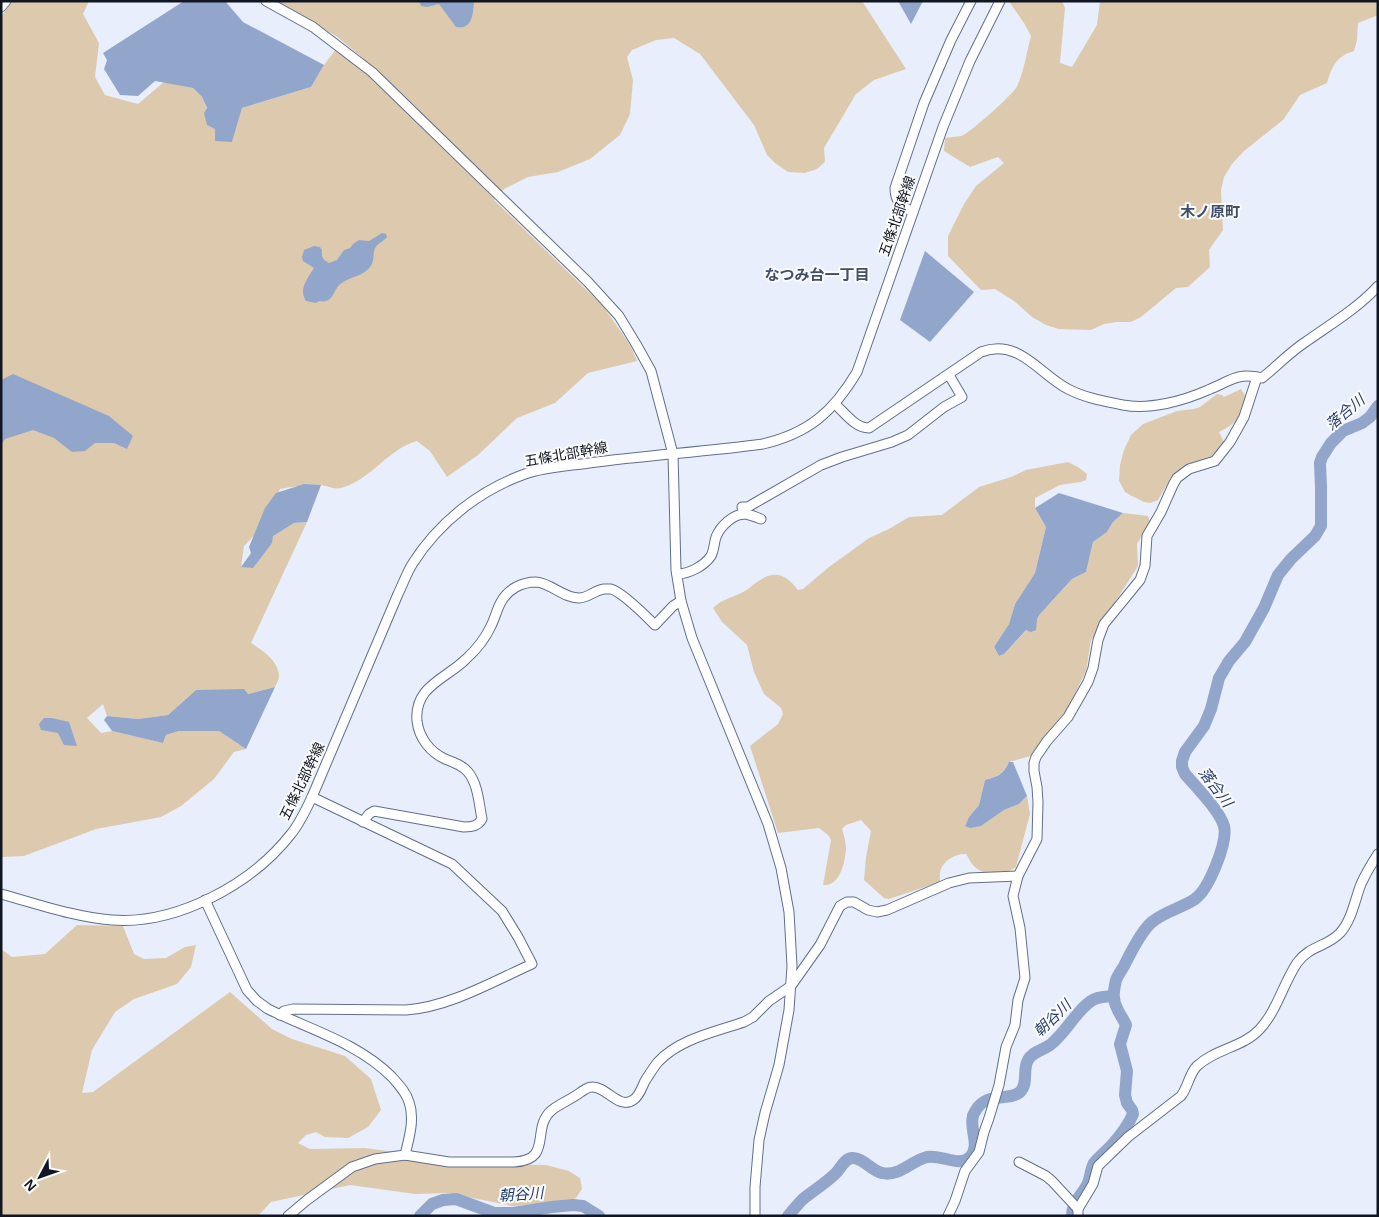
<svg xmlns="http://www.w3.org/2000/svg" width="1379" height="1217" font-family="Arial,'Noto Sans JP',sans-serif">
<rect width="100%" height="100%" fill="#e8eefb"/>
<g fill="#ddcaae">
<path d="M12 1H89L83 14 99 43 95 77 105 95 138 104 164 82 193 88 202 97 215 129V141H232L242 108 311 87 324 65 336 49 359 66 363 58 336 36 277 1H862L906 69 874 80 856 94 824 148 825 162 817 169 805 173 788 172 775 163 767 155 754 125 700 54 674 38 656 40 632 50 627 57 633 80 630 114 620 135 590 159 558 172 528 177 504 189 494 200 603 306 630 345 637 361 588 373 555 403 517 418 478 455 447 477 430 451 417 441C388 449 371 480 341 488 334 490 326 485 319 485 305 484 293 487 280 489L265 524 244 546 241 567 272 543V536L294 523 307 522 251 643C262 650 279 661 279 676 279 679 277 683 275 687L248 694 196 690 168 715 138 719 107 716 103 704 87 718 101 733 112 731 163 743 166 735 179 731H219L246 749 234 752 214 779 181 806 161 817 96 829 24 856 1 857V17Z"/>
<path d="M1011 1H1062L1065 8 1060 63 1072 67 1097 25 1100 1H1378V15L1358 23 1357 40 1354 51C1337 56 1332 66 1327 83L1300 95 1283 120 1244 151 1232 164 1224 177 1221 190 1223 230 1209 250 1210 267 1188 287 1176 288 1141 317 1131 322H1117L1104 324 1091 330 1059 329 1046 325 1032 317 1014 301 995 289 981 290 948 256V236L964 204 976 186 1004 163 998 157 970 167 944 151 945 138C950 137 956 137 961 136 969 134 1010 97 1016 88 1023 77 1027 50 1031 36L1024 23 1010 3Z"/>
<path d="M1241 389 1245 396C1244 415 1236 424 1219 432L1225 444 1213 460 1192 463 1172 476 1158 500 1150 503 1144 502 1130 495 1125 492 1119 481 1120 465 1124 450 1131 435 1143 424 1177 411 1194 409 1200 407 1217 394 1222 395 1224 397Z"/>
<path d="M1068 462 1078 467 1087 474 1086 480 1081 482 1060 485 1035 498V508L1046 527 1035 573 1015 604 1009 624 994 647 999 656 1004 654 1037 619 1040 614 1072 579 1086 572 1093 542 1107 532 1113 522 1123 513 1148 516 1150 522 1137 544 1138 566 1091 640 1086 671 1068 708 1031 756 1009 762C1002 775 998 776 985 780L979 805 969 817 965 826H981L1004 810 1019 804 1027 796 1030 814 1016 867C1006 875 985 877 975 867 971 864 969 858 966 854 957 853 944 860 941 869 939 873 940 878 940 882L889 899 884 898 864 880 866 857 871 831 861 820 846 825 842 829C844 835 846 842 846 849 845 862 840 887 823 885L831 840 828 835 819 828 778 833 750 746 778 724 783 714 781 708 764 694 754 672 747 645 722 622 713 608C724 598 729 599 741 593 747 591 752 585 757 582 775 569 786 575 798 590L803 589 829 567 869 538 889 529 909 517 942 515 979 487 1011 477 1026 470Z"/>
<path d="M77 925 123 926 134 954 144 959 166 958 185 947 196 945 191 967 177 984 134 999 115 1012 92 1050 82 1093 93 1092 230 992 272 1029 292 1039 345 1056 371 1079 381 1110 368 1127 348 1138 325 1137 316 1132 306 1135 298 1143 310 1149 365 1148 490 1164 546 1165 569 1171 580 1178 582 1189 576 1198 566 1203 512 1206 448 1193 415 1194 350 1185 271 1202 258 1216H1V949L12 957 45 954Z"/>
</g>
<g fill="#92a6cb">
<path d="M184 1H225L243 22 324 65 311 87 242 108 232 142 215 141V129L207 125 204 113 207 108 202 97 193 88 155 81 138 96 120 95 104 69 107 60 103 53Z"/>
<path d="M419 1H474C473 13 473 30 456 27L439 4 427 7 421 6Z"/>
<path d="M898 1H923L911 24Z"/>
<path d="M382 233 386 234 387 237C384 241 377 244 375 248 373 253 374 259 372 264 366 276 351 276 342 283 332 289 335 304 319 301L316 303 306 301C298 289 308 278 314 268L303 261 302 257 304 250 314 246 320 247 322 250C321 257 323 260 329 263L337 260 344 250 350 248 353 244 359 240 369 241Z"/>
<path d="M925 251 974 292 930 342 900 320Z"/>
<path d="M13 374 109 416 133 436 127 449 114 443H95L85 451 72 452 54 438 33 430 5 439 1 445V380Z"/>
<path d="M304 484 321 485 307 522 294 523 273 536 272 543 253 568 241 567 251 553 249 547 265 508 276 493Z"/>
<path d="M1059 493 1123 513 1113 522 1107 532 1093 542 1086 572 1072 579 1040 614 1037 619 1036 630 1031 632 1026 630 1004 654 999 656 994 647 1009 624 1015 604 1035 573 1046 527 1035 508Z"/>
<path d="M275 687 246 749 219 731H179L166 735 163 743 112 731 104 720 107 716 138 719 168 715 196 690 244 689 248 694Z"/>
<path d="M44 718H52L69 722 77 746 64 745 58 733 41 730 39 724Z"/>
<path d="M1009 762H1013L1027 796 1019 804 1004 810 981 826 970 828 965 826 969 817 979 805 985 780C998 776 1002 776 1009 762Z"/>
</g>
<g fill="none" stroke-linecap="round" stroke-linejoin="round">
<g stroke="#92a6cb" stroke-width="12">
<path d="M420 1216 432 1204 443 1200 456 1199 494 1213H513L552 1207 573 1205 583 1206 599 1216"/>
<path d="M788 1216C793 1210 798 1204 803 1199 814 1190 826 1183 836 1173 841 1168 844 1159 852 1158 862 1157 872 1171 882 1173 899 1177 911 1161 927 1157 942 1154 959 1168 970 1157 981 1146 969 1129 973 1116 973 1114 975 1112 976 1110 987 1091 1009 1102 1020 1092 1029 1083 1022 1070 1028 1060 1032 1052 1043 1050 1050 1045 1066 1033 1075 1012 1091 1001 1098 996 1105 997 1113 996"/>
<path d="M1072 1216C1072 1203 1081 1196 1087 1185 1091 1178 1090 1170 1094 1163 1099 1157 1105 1152 1111 1146 1119 1137 1128 1126 1133 1114L1132 1110 1127 1103 1125 1095 1127 1071 1120 1044 1126 1025C1122 1016 1115 1009 1114 998 1113 993 1115 985 1116 980 1118 975 1121 971 1124 966 1130 954 1141 931 1152 922 1165 911 1182 908 1195 899 1209 889 1228 842 1224 826 1219 810 1197 788 1185 774L1182 767V761L1185 752 1204 726 1211 709 1219 678 1229 661 1245 642 1264 608 1278 575 1291 559 1315 536 1321 526V487L1320 463 1322 457 1331 443 1343 431 1362 423 1370 417 1378 406"/>
</g>
<g stroke="#616f8b" stroke-width="11">
<g id="minor">
<path d="M266 1 313 27 372 72 588 282 619 316 636 344 651 371 673 454 676 570 681 601 692 638 768 824 781 868 789 912 792 966 789 1010 779 1065 765 1113 759 1140 755 1187V1216"/>
<path d="M1 7 6 1"/>
<path d="M913 212C901 206 895 202 895 188L924 103 951 40 971 1"/>
<path d="M835 404C845 413 855 428 869 428L981 352C1019 338 1038 373 1068 389 1085 398 1104 401 1123 405 1150 410 1183 401 1208 390 1231 381 1236 372 1262 378 1277 366 1291 351 1307 341 1331 324 1358 308 1378 286"/>
<path d="M744 514 742 507H748L753 504 821 465 842 457 892 442 908 435 944 407 962 397 949 375"/>
<path d="M677 574C689 574 704 566 711 556 714 551 714 543 716 537 720 527 733 513 746 514 751 515 756 517 761 519"/>
<path d="M363 822 369 814 374 811 464 827C472 827 478 826 482 819 479 804 478 784 468 772 462 765 453 762 445 759 430 752 419 738 417 721 414 686 446 679 466 659 476 650 485 639 491 626 495 618 497 609 501 602 508 589 522 582 536 582 551 583 563 598 579 598 588 598 595 590 604 589 605 589 610 589 611 589 622 592 646 616 655 625L673 606 681 601"/>
<path d="M1 894C38 904 74 917 112 920 177 925 252 884 291 834 300 823 306 810 312 797L398 594C403 584 407 572 413 563 439 522 480 490 525 474 545 467 568 466 589 463 647 455 705 452 763 444 809 433 833 412 857 372L943 127 970 61 1000 1"/>
<path d="M205 900 247 990 257 1001 268 1009C311 1030 358 1043 392 1077 399 1085 406 1092 409 1102 415 1119 409 1138 405 1155"/>
<path d="M280 1015 284 1011 293 1009 406 1010C449 1007 492 982 532 964L518 937 502 911 452 864 312 797"/>
<path d="M1019 1162 1046 1176 1052 1181 1078 1209"/>
<path d="M288 1216 307 1200 352 1167 375 1159 405 1155 449 1162H514C554 1160 530 1128 552 1110 561 1103 572 1099 581 1092 584 1090 588 1087 592 1087 606 1086 619 1110 633 1100 639 1097 642 1087 645 1081 649 1075 653 1068 658 1062 679 1039 715 1032 744 1022L753 1017 769 1001 791 986 820 945 840 906 847 902H854L868 910 877 912 887 910 949 883 969 878 1018 876"/>
<path d="M948 1216 955 1201 965 1171 979 1152 984 1132 989 1118 999 1085 1006 1047 1015 1025 1018 1000 1025 978 1020 928 1013 896 1018 876 1037 839 1038 802 1037 787 1034 771V763L1036 757 1047 741 1068 717 1088 682 1093 668 1098 640 1104 624 1140 580 1145 566 1147 536 1161 512 1173 485 1177 478 1189 469 1215 461 1230 442 1244 417 1257 377"/>
<path d="M1078 1216V1209L1093 1184 1098 1166 1128 1137 1181 1096C1188 1087 1189 1074 1197 1066 1215 1049 1243 1047 1259 1030 1277 1011 1283 984 1297 963 1310 945 1327 947 1340 933 1352 920 1355 899 1361 884 1366 873 1372 863 1378 854"/>
</g>
</g>
<use href="#minor" stroke="#fff" stroke-width="9"/>
</g>
<g text-anchor="middle" dominant-baseline="central" stroke-width="4" stroke-linejoin="round" paint-order="stroke">
<g font-size="14" fill="#111722" stroke="#fbfbfb">
<text transform="translate(897 216) rotate(-71)">五條北部幹線</text>
<text transform="translate(566 454) rotate(-10)">五條北部幹線</text>
<text transform="translate(302 781) rotate(-64)">五條北部幹線</text>
</g>
<g font-size="15" font-weight="bold" fill="#424f69" stroke="#fbfbfb">
<text x="1210" y="211">木ノ原町</text>
<text x="817" y="274">なつみ台一丁目</text>
</g>
<g font-size="15" font-style="italic" fill="#253d6e" stroke="#fbfbfb">
<text transform="translate(1345 412) rotate(-40)">落合川</text>
<text transform="translate(1216 787) rotate(53)">落合川</text>
<text transform="translate(1052 1018) rotate(-44)">朝谷川</text>
<text transform="translate(521 1194) rotate(-4)">朝谷川</text>
</g>
</g>
<rect width="1379" height="1217" fill="none" stroke="#111722" stroke-width="5"/>
<g transform="translate(40 1177) rotate(229)" stroke="#fbfbfb" stroke-width="4" paint-order="stroke">
<path d="M0-4L9 19L0 12L-9 19Z" fill="#111722"/>
<text y="-8" font-size="14" font-weight="bold" text-anchor="middle" fill="#111722">N</text>
</g>
</svg>
